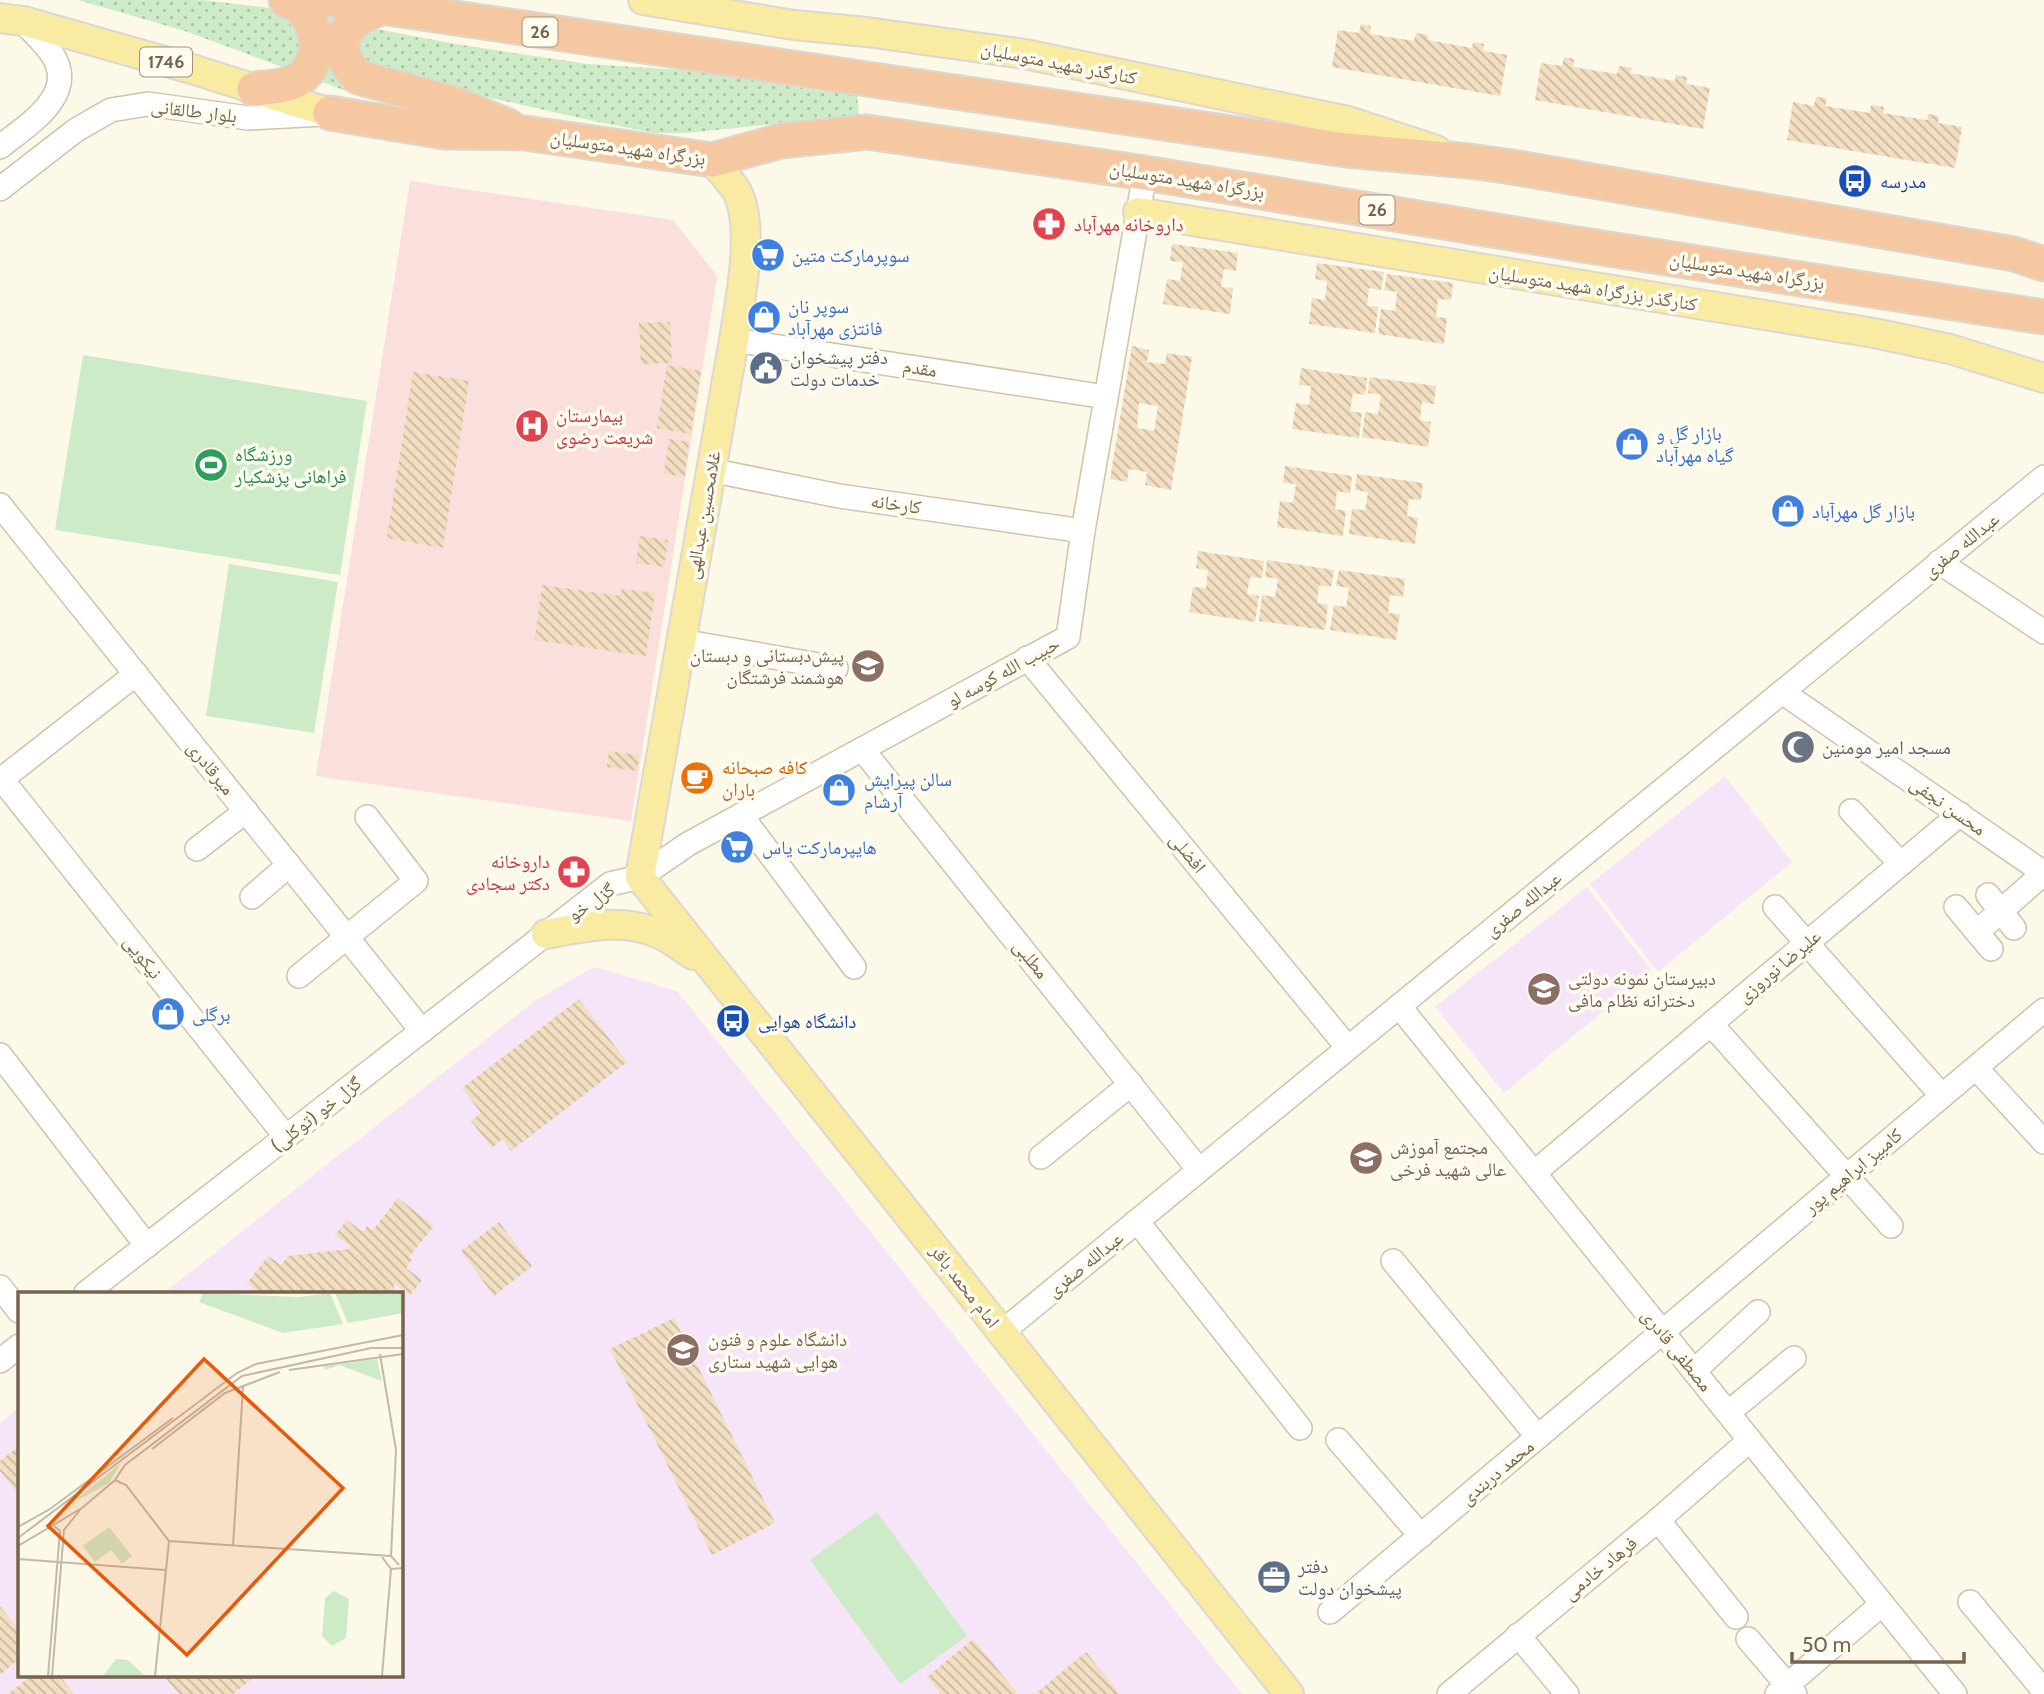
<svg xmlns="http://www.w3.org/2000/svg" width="2044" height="1694" font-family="Cabin,'Noto Naskh Arabic',sans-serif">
<defs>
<pattern id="grass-dots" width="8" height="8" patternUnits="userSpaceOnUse" patternTransform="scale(1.75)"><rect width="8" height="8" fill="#ceebc7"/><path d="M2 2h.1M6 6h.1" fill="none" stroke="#acc2a4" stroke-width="1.8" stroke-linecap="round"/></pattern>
<pattern id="building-back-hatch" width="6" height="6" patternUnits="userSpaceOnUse" patternTransform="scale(1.75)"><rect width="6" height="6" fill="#f2dec0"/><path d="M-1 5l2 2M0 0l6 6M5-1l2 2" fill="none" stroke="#c9b89e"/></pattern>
</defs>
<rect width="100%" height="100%" fill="#fcf9e9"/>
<g fill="#f6e5f9">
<path d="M1725 776 1792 862 1658 972 1590 884Z"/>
<path d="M1587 887 1652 971 1504 1093 1435 1007Z"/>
<path d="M594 967 677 991 1242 1694H0V1423L19 1407V1675H401V1293H164L536 1000Z"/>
</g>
<path fill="#fadfdc" d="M410 181 673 220 717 276 631 821 316 776Z"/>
<g fill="url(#grass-dots)">
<path d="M78 0H202L348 17 325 43 459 112 357 95 188 32Z"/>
<path d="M371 28 456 44 588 64 698 71 826 92 857 94 859 115 687 133H655L589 120 390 75 355 58 356 31Z"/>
</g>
<g fill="#ceebc7">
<path d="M83 355 367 401 340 575 55 530Z"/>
<path d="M229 564 338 582 314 733 206 716Z"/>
<path d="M877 1512 967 1636 900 1684 810 1560Z"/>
</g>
<g fill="url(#building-back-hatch)" fill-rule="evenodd">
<path d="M1361 24 1371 26 1370 34 1414 41 1416 33 1428 35V40L1472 48 1473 42 1484 44 1483 51 1507 55 1500 96 1332 67 1338 30 1359 33Z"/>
<path d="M1564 57 1574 59 1573 67 1617 74 1619 66 1632 68 1630 73 1675 81 1676 75 1687 77 1686 84 1710 88 1703 129 1535 100 1541 63 1562 66Z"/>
<path d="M1816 97 1827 98 1825 106 1870 113 1871 105 1884 107 1883 113 1927 120 1928 114 1939 116 1938 123 1962 127 1955 168 1787 140 1793 102 1814 106Z"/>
<path d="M1172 244 1238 253 1236 271 1224 269 1221 287 1233 288 1230 314 1163 304 1167 279 1180 281 1183 262 1170 261Z"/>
<path d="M1317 263 1384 272 1381 290 1369 288 1367 306 1378 307 1375 333 1309 324 1312 298 1325 300 1327 281 1315 279Z"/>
<path d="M1387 274 1453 283 1451 300 1438 299 1436 317 1447 318 1444 344 1378 334 1381 309 1395 311 1397 292 1384 290Z"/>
<path d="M670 322 672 363 641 364 639 323Z"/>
<path d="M1132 346 1149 350 1147 362 1165 364 1167 353 1192 357 1171 490 1145 485 1147 472 1129 469 1127 482 1110 479ZM1139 403 1158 406 1154 431 1137 428Z"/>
<path d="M667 365 701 371 691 434 657 428Z"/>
<path d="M1301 368 1367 378 1365 395 1353 393 1350 411 1362 413 1359 438 1292 429 1296 403 1309 405 1311 386 1299 385Z"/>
<path d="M413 372 469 381 443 548 387 538Z"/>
<path d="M1370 377 1436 386 1434 404 1422 402 1420 420 1431 422 1428 447 1362 437 1365 412 1378 414 1381 395 1368 393Z"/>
<path d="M669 439 689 442 685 477 664 474Z"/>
<path d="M1285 466 1352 476 1350 493 1337 491 1335 509 1346 511 1343 536 1277 527 1280 501 1293 503 1296 484 1283 483Z"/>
<path d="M1357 474 1423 483 1421 500 1409 499 1407 516 1418 518 1415 544 1349 534 1352 509 1365 510 1368 492 1355 490Z"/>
<path d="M640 536 668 540 664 567 636 563Z"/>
<path d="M1198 551 1264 561 1262 578 1250 577 1247 594 1259 596 1255 622 1189 612 1193 587 1206 588 1208 570 1196 568Z"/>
<path d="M1267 560 1334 570 1331 587 1319 585 1317 603 1328 605 1325 630 1259 621 1262 595 1275 597 1278 579 1265 577Z"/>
<path d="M1339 570 1405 579 1403 597 1390 595 1388 613 1400 614 1396 640 1330 630 1334 605 1346 607 1349 588 1336 586Z"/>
<path d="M542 585 620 596 622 589 655 593 646 656 535 640Z"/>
<path d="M609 751 639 755 637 771 607 767Z"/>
<path d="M579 999 627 1062 511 1151 502 1139 492 1148 471 1121 481 1113 462 1088Z"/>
<path d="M398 1198 434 1226 409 1257 412 1260 406 1268 422 1280 410 1295 394 1283V1293H257L258 1292 247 1283 268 1256 281 1265 288 1256 349 1249 351 1247 335 1235 347 1220 363 1232 367 1226 373 1230Z"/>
<path d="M499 1222 532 1266 494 1296 461 1251Z"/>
<path d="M674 1318 775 1523 712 1555 610 1349Z"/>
<path d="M19 1446V1495L0 1471V1461Z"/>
<path d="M0 1606 19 1630V1659L0 1675Z"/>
<path d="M973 1639 1018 1694H941L927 1677Z"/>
<path d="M1086 1652 1120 1694H1035Z"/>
<path d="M32 1675H59L74 1694H8Z"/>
<path d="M163 1675H257L233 1694H179Z"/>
</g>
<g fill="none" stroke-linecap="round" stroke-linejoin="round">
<g stroke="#cfc3ae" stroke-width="26">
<g id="minor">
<path d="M0 147C27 125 79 95 52 54 44 42 32 32 23 21"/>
<path d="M0 189 76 130 111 110 148 104 248 118 323 114"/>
<path d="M734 340 1106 397"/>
<path d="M710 470 839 496 1083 531"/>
<path d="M0 505 422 1031"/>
<path d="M1939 562 2044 632"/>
<path d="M681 641 836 668"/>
<path d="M1027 658 1348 1048"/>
<path d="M1782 692 2044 873"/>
<path d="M862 749 1199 1170"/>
<path d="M0 777 286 1137"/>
<path d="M2 779 136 674"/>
<path d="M1851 811 1901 864"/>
<path d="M741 815 854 967"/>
<path d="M197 849 246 811"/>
<path d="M1988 895 2014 928"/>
<path d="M252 897 289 865"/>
<path d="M1775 907 1942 1096"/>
<path d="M1956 907 1991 949"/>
<path d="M1977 932 2044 873"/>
<path d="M299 976 416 881 367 817"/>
<path d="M1399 1006 1955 1694"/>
<path d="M1711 1024 1891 1226"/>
<path d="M0 1055 147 1246"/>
<path d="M1976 1068 2044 1142"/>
<path d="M1041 1157 1131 1084"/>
<path d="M1534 1173 1960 814"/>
<path d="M1137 1221 1300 1428"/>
<path d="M1393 1261 1538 1437"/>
<path d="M0 1287 19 1311"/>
<path d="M86 1293 610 884 640 877 688 844 1068 637 1083 531 1145 173"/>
<path d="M1002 1332 2044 477"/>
<path d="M0 1361 19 1346"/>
<path d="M1694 1371 1758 1312"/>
<path d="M1728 1413 1794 1358"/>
<path d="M1338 1440 1421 1536"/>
<path d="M1658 1520 1736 1617"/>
<path d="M1970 1602 2044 1691"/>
<path d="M1330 1612 2044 1010"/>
<path d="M1518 1635 1567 1694"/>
<path d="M1748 1639 1795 1694"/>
<path d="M1449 1694 1658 1520 1750 1440"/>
<path d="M1777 1694 1882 1604"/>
</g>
</g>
<g stroke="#dcd7d0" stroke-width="32">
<g id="major">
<path d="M643 0 794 25 867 32 1025 54 1348 121 1436 150"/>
<path d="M0 18 23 21 192 69 330 113"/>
<path d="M712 160C719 170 729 179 736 190 756 224 740 302 734 340L640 877 1289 1694"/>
<path d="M1138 212 1874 333 1950 349 2044 378"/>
<path d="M546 934C584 927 623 917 660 934 671 939 682 948 693 955"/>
</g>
</g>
<g stroke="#dcd7d0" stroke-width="37">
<g id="highway">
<path d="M334 0 1346 150 1469 161 1512 167 2014 254 2044 264"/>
<path d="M381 8C344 21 328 45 358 77L457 105 508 126"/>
<path d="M254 89C271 87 294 87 306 73 322 54 318 25 300 8 297 5 290 2 286 0"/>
<path d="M330 113 445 132 525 133 712 160 781 141 867 132 1145 173 1583 245 2044 317"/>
</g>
</g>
<use href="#minor" stroke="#fff" stroke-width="23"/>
<use href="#major" stroke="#faeba2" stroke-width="28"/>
<use href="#highway" stroke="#f6c8a1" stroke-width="33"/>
</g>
<defs>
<g id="bus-disc" transform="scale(1.75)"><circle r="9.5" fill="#1a4fb4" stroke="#fffcef"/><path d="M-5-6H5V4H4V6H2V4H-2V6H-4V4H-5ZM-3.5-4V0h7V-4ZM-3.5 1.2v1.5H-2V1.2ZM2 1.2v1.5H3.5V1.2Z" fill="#fff"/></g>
<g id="pharmacy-disc" transform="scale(1.75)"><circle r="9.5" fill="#e0444e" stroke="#fffcef"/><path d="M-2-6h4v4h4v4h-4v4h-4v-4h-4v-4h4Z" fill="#fff"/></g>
<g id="supermarket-disc" transform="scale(1.75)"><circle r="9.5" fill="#3f7fe0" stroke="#fffcef"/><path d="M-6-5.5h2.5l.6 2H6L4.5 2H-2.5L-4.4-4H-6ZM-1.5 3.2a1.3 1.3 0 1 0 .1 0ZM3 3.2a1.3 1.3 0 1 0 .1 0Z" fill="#fff"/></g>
<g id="shop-disc" transform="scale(1.75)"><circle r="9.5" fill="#3f7fe0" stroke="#fffcef"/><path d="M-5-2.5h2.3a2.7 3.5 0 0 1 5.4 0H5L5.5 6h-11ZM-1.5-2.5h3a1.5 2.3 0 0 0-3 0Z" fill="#fff"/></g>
<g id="civic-disc" transform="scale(1.75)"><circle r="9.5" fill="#5c6f8a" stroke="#fffcef"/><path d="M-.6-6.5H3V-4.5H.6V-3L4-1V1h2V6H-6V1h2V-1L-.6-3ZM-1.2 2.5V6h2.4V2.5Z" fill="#fff"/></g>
<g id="hospital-disc" transform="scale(1.75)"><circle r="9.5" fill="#e0444e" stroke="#fffcef"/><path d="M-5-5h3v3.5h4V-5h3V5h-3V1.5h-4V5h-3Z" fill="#fff"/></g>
<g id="stadium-disc" transform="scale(1.75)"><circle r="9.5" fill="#2e9e5b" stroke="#fffcef"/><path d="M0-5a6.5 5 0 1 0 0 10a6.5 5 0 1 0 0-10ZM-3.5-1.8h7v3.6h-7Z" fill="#fff"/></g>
<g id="school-disc" transform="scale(1.75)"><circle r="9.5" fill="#8d6e63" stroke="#fffcef"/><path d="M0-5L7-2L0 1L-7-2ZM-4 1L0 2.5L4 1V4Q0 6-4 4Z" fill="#fff"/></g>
<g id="mosque-disc" transform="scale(1.75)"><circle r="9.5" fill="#6b7280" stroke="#fffcef"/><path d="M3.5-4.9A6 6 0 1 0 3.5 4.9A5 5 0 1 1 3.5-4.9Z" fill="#fff"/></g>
<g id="cafe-disc" transform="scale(1.75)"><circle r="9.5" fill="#e8710a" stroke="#fffcef"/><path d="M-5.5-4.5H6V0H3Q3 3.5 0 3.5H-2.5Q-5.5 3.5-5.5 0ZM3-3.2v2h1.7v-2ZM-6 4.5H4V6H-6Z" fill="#fff"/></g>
<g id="university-disc" transform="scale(1.75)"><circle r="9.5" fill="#8d6e63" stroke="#fffcef"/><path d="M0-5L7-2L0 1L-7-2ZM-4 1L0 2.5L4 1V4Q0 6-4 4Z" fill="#fff"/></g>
<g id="office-disc" transform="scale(1.75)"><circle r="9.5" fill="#5c6f8a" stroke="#fffcef"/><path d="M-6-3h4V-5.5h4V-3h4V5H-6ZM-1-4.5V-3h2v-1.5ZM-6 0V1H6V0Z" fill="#fff"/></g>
</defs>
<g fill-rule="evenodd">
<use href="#bus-disc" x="1855" y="181"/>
<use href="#pharmacy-disc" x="1049" y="224"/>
<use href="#supermarket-disc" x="768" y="255"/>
<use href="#shop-disc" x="764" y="317"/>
<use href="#civic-disc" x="766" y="368"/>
<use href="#hospital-disc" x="532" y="426"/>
<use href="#shop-disc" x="1632" y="444"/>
<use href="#stadium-disc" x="211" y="465"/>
<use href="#shop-disc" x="1788" y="511"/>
<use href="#school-disc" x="868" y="666"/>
<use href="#mosque-disc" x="1798" y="747"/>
<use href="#cafe-disc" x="697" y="778"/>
<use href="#shop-disc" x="839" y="790"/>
<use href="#supermarket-disc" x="737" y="847"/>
<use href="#pharmacy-disc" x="574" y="872"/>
<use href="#school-disc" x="1544" y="989"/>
<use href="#shop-disc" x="168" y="1014"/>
<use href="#bus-disc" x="733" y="1021"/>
<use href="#school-disc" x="1366" y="1158"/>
<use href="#university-disc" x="683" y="1350"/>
<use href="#office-disc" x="1274" y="1577"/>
</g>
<g text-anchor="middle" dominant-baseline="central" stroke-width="7" stroke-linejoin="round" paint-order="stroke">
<g fill="#fffcef" stroke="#a0927d" stroke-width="2">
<rect x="522.5" y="17.5" width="35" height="29" rx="5"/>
<rect x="140" y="47.5" width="52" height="29" rx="5"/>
<rect x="1359.5" y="195.5" width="35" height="29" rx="5"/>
</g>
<g font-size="18" font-weight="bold" fill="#77644c">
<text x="540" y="32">26</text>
<text x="166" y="62">1746</text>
<text x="1377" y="210">26</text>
</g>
<g font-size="19" fill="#77644c" stroke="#fffcef">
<text transform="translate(1059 63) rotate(11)">کنارگذر شهید متوسلیان</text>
<text transform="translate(194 111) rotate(7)">بلوار طالقانی</text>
<text transform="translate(628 148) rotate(8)">بزرگراه شهید متوسلیان</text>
<text transform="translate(1187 180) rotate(9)">بزرگراه شهید متوسلیان</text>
<text transform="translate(1747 271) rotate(9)">بزرگراه شهید متوسلیان</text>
<text transform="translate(1593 288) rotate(9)">کنارگذر بزرگراه شهید متوسلیان</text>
<text transform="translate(920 368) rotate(9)">مقدم</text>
<text transform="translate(896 504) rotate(8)">کارخانه</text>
<text transform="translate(703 515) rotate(-80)">غلامحسین عبدالهی</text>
<text transform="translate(1961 545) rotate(-39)">عبدالله صفری</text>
<text transform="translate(1003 672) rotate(-29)">حبیب الله کوسه لو</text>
<text transform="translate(211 768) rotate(51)">میرقادری</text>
<text transform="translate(1948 806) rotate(35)">محسن نجفی</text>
<text transform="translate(1188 853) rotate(51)">افضلی</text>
<text transform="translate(591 902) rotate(-34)">گزل خو</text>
<text transform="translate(1523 904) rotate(-39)">عبدالله صفری</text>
<text transform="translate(143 957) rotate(52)">نیکویی</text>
<text transform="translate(1031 959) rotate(51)">مطلبی</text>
<text transform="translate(1779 966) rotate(-40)">علیرضا نوروزی</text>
<text transform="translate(316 1114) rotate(-38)">گزل خو (توکلی)</text>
<text transform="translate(1853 1171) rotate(-40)">کامبیز ابراهیم پور</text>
<text transform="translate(1085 1264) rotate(-39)">عبدالله صفری</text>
<text transform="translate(965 1286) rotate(52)">امام محمد باقر</text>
<text transform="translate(1677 1350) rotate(51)">مصطفی قادری</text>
<text transform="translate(1497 1472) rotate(-40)">محمد دربندی</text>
<text transform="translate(1600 1568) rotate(-39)">فرهاد خادمی</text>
</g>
<g font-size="19" fill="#164399" stroke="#fffcef" text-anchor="start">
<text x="1880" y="181">مدرسه</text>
<text x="758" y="1021">دانشگاه هوایی</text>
</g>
<g font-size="19" fill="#be3a42" stroke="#fffcef" text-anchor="start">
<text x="1074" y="224">داروخانه مهرآباد</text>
<text x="556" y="415">بیمارستان<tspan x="556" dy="22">شریعت رضوی</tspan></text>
<text x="550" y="861" text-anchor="end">داروخانه<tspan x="550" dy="22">دکتر سجادی</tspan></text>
</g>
<g font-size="19" fill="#366cbe" stroke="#fffcef" text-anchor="start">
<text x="792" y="255">سوپرمارکت متین</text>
<text x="788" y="306">سوپر نان<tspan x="788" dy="22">فانتزی مهرآباد</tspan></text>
<text x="1656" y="433">بازار گل و<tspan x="1656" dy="22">گیاه مهرآباد</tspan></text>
<text x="1812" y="511">بازار گل مهرآباد</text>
<text x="864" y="779">سالن پیرایش<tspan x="864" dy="22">آرشام</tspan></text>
<text x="762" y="847">هایپرمارکت یاس</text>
<text x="192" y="1014">برگلی</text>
</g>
<g font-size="19" fill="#4e5e75" stroke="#fffcef" text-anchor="start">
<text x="790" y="357">دفتر پیشخوان<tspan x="790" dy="22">خدمات دولت</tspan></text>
<text x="1298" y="1566">دفتر<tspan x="1298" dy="22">پیشخوان دولت</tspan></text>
</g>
<g font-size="19" fill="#27864d" stroke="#fffcef" text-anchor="start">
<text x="235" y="454">ورزشگاه<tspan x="235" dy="22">فراهانی پزشکیار</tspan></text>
</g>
<g font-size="19" fill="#785e54" stroke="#fffcef" text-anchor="start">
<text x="844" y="655" text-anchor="end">پیش‌دبستانی و دبستان<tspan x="844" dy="22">هوشمند فرشتگان</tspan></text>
<text x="1568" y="978">دبیرستان نمونه دولتی<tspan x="1568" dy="22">دخترانه نظام مافی</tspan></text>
<text x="1390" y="1147">مجتمع آموزش<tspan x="1390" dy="22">عالی شهید فرخی</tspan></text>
<text x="708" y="1339">دانشگاه علوم و فنون<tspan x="708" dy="22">هوایی شهید ستاری</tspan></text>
</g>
<g font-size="19" fill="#5b616d" stroke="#fffcef" text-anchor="start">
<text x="1822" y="747">مسجد امیر مومنین</text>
</g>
<g font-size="19" fill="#c56008" stroke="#fffcef" text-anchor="start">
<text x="722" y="767">کافه صبحانه<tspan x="722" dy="22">باران</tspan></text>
</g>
</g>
<g transform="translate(18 1292)">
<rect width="385" height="385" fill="#fcf9e9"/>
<path d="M103 171 91 191 60 208V206Z" fill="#ceebc7"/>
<path d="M185 1 281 5 312 1 325 32 265 41 181 10ZM317 1H385V21L330 31Z" fill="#ceebc7"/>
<path d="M359 67 364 89 321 73 307 78 306 74ZM98 367 110 368 127 384H85Z" fill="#ceebc7"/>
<path d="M91 235 114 264 104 272 93 258 77 270 65 254ZM316 299 331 307 328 346 314 354 304 344 307 306Z" fill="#ceebc7"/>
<path fill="none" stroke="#c3b9a5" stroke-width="2" d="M362 62 378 158 373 264 381 273M271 78 385 62M134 157 207 101 262 80M97 188 108 193 151 249 373 264M64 216 97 188 107 173 224 84 353 56H385M0 235 32 217 155 126M0 246 219 81 238 72 385 43M0 254 64 216M215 254 225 95M364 265 373 277 385 276M0 267 147 278M30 384 42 239 36 234M34 384 46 238 62 218M137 384 151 249M364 384 373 277"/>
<path fill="#e8590c" fill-opacity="0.15" stroke="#e8590c" stroke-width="3.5" d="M186 67 325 196 169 363 30 234Z"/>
<rect width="385" height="385" fill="none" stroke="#77644c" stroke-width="3.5"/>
</g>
<path d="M1792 1652v10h172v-10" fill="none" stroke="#77644c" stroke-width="3.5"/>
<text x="1802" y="1652" font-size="21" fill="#77644c" stroke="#fffcef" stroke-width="5" paint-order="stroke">50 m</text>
</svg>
